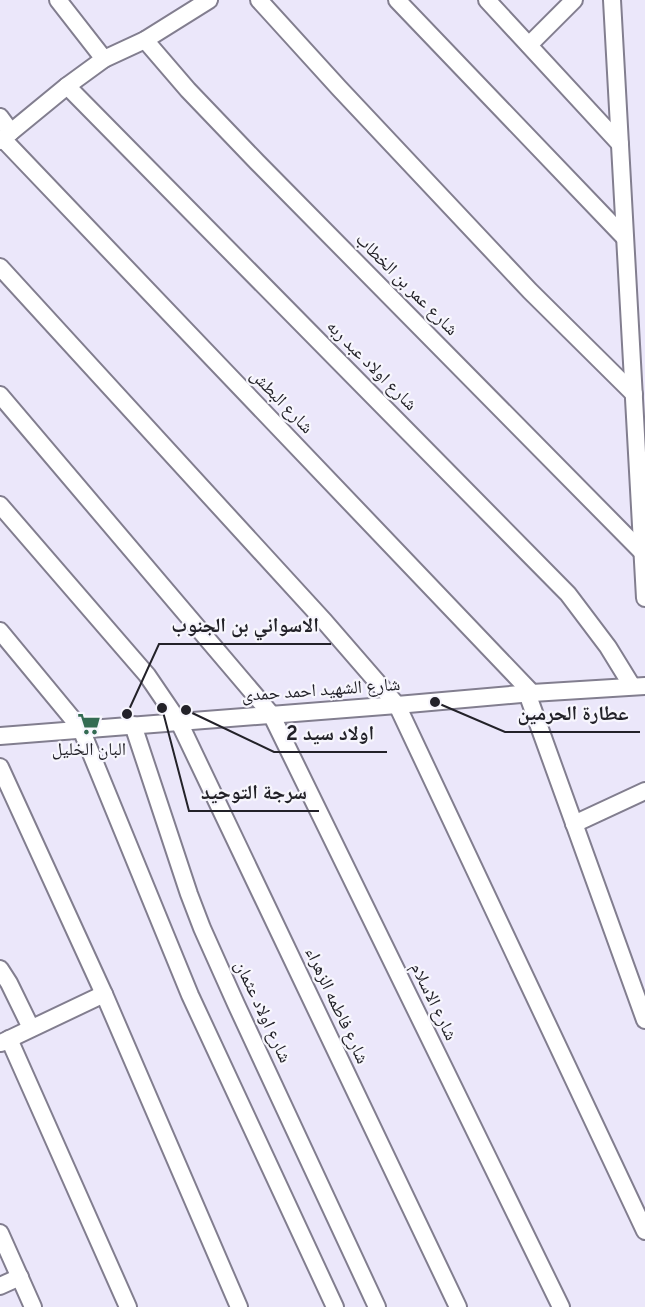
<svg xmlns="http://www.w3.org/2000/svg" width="645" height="1307" font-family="Overpass,'Noto Naskh Arabic',sans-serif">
<rect width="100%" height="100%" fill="#ebe7fa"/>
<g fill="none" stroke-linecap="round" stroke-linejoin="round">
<g stroke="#827e8f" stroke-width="20">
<g id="minor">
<path d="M58 0 104 59"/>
<path d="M259 0 339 88 530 291 634 394"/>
<path d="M397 0 625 238"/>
<path d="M487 0 620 144"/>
<path d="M612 0 645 598"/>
<path d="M145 40 188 90 257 162 643 553"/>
<path d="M529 45 574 0"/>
<path d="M67 86 568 594 608 647 632 686"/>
<path d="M0 117 11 132"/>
<path d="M3 139 532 693"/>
<path d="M0 141 67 86 104 59 145 40 209 0"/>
<path d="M0 267 325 622 397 705 645 1231"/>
<path d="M0 395 271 714 561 1307"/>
<path d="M0 505 147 675 179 722 458 1307"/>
<path d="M0 631 81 729 190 995 335 1307"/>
<path d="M527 693 645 1020"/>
<path d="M133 725 189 894 202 928 236 1004 377 1307"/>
<path d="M0 736 397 705 532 693 645 686"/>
<path d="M0 767 104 994 239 1307"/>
<path d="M574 824 645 791"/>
<path d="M0 969 9 983 31 1028"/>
<path d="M9 1039 128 1307"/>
<path d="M1 1043 104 994"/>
<path d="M0 1233 33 1307"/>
<path d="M0 1286 20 1277"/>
</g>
</g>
<use href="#minor" stroke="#fff" stroke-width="16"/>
</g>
<defs>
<g id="supermarket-bare" transform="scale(1.8)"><path d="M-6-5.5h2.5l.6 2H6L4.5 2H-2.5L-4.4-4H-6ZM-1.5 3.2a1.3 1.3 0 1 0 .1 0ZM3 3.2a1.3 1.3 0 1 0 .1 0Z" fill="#346b53" stroke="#f7f6fd" stroke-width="2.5" paint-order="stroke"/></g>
</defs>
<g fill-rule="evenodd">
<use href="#supermarket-bare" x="89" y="724"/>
</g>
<g text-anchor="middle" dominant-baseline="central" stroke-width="4.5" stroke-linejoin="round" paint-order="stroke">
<g font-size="18" fill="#232229" stroke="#f7f6fd">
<text transform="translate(406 285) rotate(45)">شارع عمر بن الخطاب</text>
<text transform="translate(371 366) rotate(45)">شارع اولاد عبد ربه</text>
<text transform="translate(281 402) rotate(46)">شارع البطش</text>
<text transform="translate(321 691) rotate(-4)">شارع الشهيد احمد حمدى</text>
<text transform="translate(433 1002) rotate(64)">شارع الاسلام</text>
<text transform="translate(336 1006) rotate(65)">شارع فاطمه الزهراء</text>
<text transform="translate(262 1012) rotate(65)">شارع اولاد عثمان</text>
</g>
<g font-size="18" fill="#232229" stroke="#f7f6fd">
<text x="89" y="750">البان الخليل</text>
</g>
</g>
<path fill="none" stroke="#232229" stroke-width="2" d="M127 714L159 644H331M435 702L505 732H640M186 710L274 752H387M162 708L189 811H319"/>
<g fill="#232229" stroke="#f7f6fd" stroke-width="2">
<circle cx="127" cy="714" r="6"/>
<circle cx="435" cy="702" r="6"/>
<circle cx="186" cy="710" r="6"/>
<circle cx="162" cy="708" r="6"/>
</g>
<g font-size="20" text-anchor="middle" font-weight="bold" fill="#232229" stroke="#f7f6fd" stroke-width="4.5" stroke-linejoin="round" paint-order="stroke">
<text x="245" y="632">الاسواني بن الجنوب</text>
<text x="573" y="720">عطارة الحرمين</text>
<text x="330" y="740">اولاد سيد 2</text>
<text x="254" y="799">سرجة التوحيد</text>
</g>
</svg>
